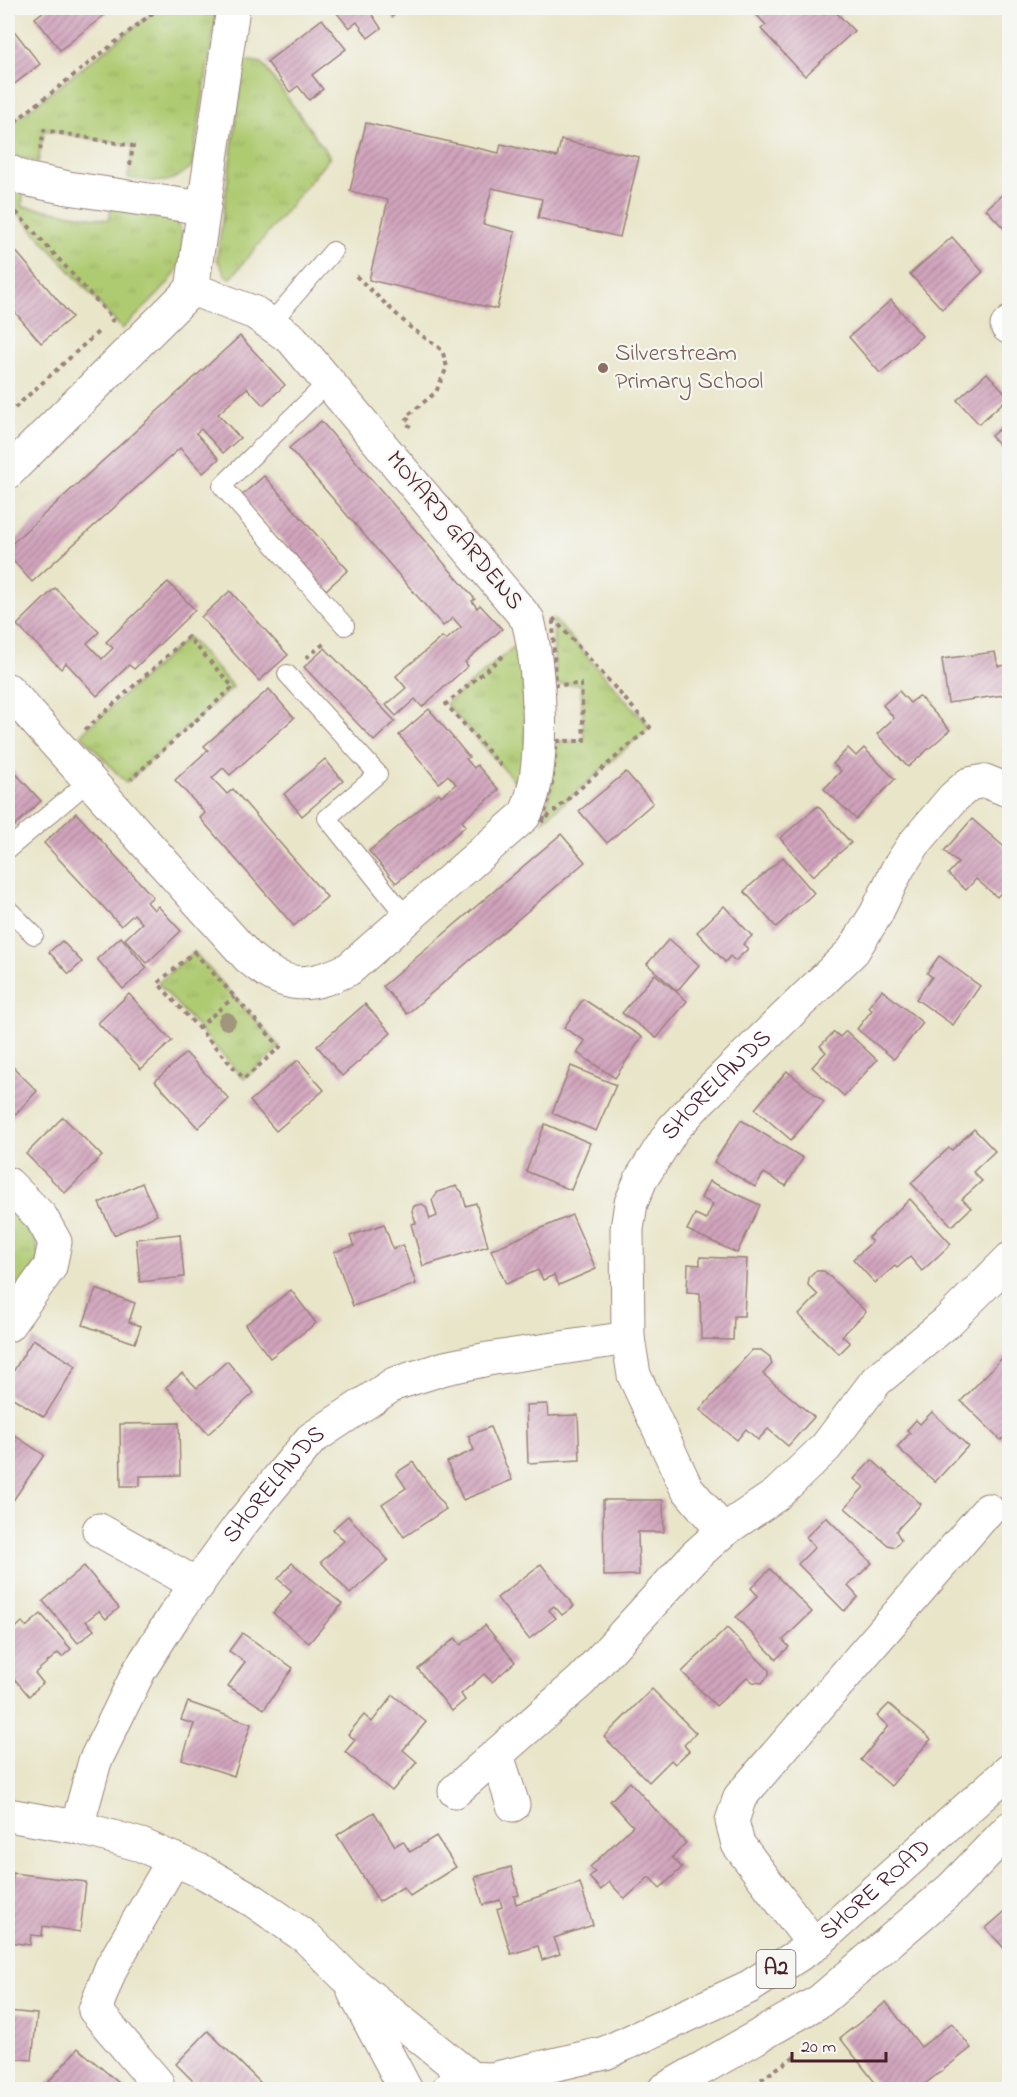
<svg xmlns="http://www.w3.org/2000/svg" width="1017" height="2097" font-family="'Indie Flower',sans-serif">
<defs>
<pattern id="grass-tufts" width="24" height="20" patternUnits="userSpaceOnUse" patternTransform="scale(1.5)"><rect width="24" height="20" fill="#afcb72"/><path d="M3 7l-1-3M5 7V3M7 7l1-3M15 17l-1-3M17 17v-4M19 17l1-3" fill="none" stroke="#98ae63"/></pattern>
<pattern id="building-hatch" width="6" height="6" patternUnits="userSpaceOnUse" patternTransform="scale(1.5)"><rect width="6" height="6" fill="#d1a4bd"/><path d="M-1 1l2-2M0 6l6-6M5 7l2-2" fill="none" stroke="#ac859a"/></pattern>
</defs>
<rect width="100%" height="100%" fill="#f6f6f2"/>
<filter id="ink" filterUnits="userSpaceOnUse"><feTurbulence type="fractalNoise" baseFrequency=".0167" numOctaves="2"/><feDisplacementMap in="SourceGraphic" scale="12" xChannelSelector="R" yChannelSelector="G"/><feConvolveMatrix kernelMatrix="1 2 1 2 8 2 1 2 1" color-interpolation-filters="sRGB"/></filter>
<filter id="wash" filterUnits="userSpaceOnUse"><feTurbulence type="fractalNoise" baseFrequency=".008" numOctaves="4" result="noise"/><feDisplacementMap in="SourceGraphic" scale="24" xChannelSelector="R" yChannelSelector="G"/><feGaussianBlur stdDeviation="1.35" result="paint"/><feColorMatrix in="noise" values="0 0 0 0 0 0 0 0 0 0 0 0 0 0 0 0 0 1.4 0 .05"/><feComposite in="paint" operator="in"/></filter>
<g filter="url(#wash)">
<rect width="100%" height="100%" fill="#e9e5c9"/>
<g fill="url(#grass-tufts)" stroke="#7c754e" stroke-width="1.5">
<path d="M159 8H217L192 166C169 187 157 182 128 178L133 146 44 130 38 162 13 156 8 151V126Z"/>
<path d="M244 60 262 63 330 157 231 278 226 276 217 259Z"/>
<path d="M8 182 24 189 22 206 109 220 112 204 170 216C174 220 179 226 181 231 197 268 146 305 122 329L8 202Z"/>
<path d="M553 618 650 727 543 821 552 784 557 741H584L581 684 555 685Z"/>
<path d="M188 637 233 687 126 783 81 734Z"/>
<path d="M522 640 526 768 519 786 446 704Z"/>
<path d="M194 952 280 1047 244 1079 158 983Z"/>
<path d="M8 1209 36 1241 39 1258 8 1311Z"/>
</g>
<g id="blocks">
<g fill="url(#building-hatch)">
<path d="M48 8H103L107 13 60 50 35 18Z"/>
<path d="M333 8H378L371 13 381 28 368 38 357 22 349 28Z"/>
<path d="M385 8H404L392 17Z"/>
<path d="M750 8H779L781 10 784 8H832L854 31 805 76 761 29 766 25Z"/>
<path d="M322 19 346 49 312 75 323 89 309 100 298 86 290 92 267 62Z"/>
<path d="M15 32 40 64 8 89V38Z"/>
<path d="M366 123 499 153 501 144 557 157 561 140 639 157 620 237 538 218 542 199 492 188 483 224 515 232 497 309 369 280 388 200 350 191Z"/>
<path d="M1010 188V235L986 209Z"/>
<path d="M952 237 983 272 942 309 910 274Z"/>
<path d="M8 242 72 317 41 343 8 304Z"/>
<path d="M891 300 922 336 880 373 849 337Z"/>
<path d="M240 336 285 385 263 405 247 388 218 414 240 438 223 453 201 429 196 433 219 459 203 473 180 448 32 582 8 555V547Z"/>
<path d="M987 373 1009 397 979 424 957 400Z"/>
<path d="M1010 420V457L991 436Z"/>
<path d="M321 421 475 599 472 601 477 608 480 605 502 629 465 662 468 666 422 707 415 699 396 716 386 705 406 688 396 676 442 637 446 640 461 627 453 618 443 626 289 448Z"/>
<path d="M264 476 348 570 326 590 242 495Z"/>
<path d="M168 582 195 610 134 669 129 665 97 696 66 663 61 669 17 625 55 588 99 632 87 643 102 659 113 648 106 642Z"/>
<path d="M230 591 288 655 259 681 201 617Z"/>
<path d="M325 648 395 721 374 741 304 667Z"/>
<path d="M995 652 998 666 1010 665V694L948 703 942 659Z"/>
<path d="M269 689 294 718 230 775 223 768 212 778 227 794 233 789 327 897 294 926 200 818 205 813 175 780 208 750 204 746Z"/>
<path d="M899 691 910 703 919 696 950 730 908 767 877 734 894 718 883 705Z"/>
<path d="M429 709 469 757 466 759 474 768 477 765 499 790 462 821 466 826 396 883 369 851 439 793 441 796 456 784 448 775 439 783 399 735Z"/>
<path d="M848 748 856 756 864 748 895 779 856 819 824 789 841 771 833 764Z"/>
<path d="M325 759 343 781 302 816 284 794Z"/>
<path d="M8 765 41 801 9 831 8 829Z"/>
<path d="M626 772 653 803 607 843 579 811Z"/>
<path d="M818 806 851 843 813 876 780 838Z"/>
<path d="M76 813 153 897 147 902 154 910 158 906 181 931 147 963 125 939 142 923 134 914 121 926 44 843Z"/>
<path d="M972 819 1010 852V883L997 897 976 879 966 890 948 874 958 863 944 851Z"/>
<path d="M561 834 585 862 407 1014 383 986Z"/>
<path d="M783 857 814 893 776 927 744 891Z"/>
<path d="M724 906 752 936 743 944 748 949 735 961 730 956 725 962 697 932Z"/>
<path d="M121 937 147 968 123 989 97 959Z"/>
<path d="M669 939 699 965 677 991 647 964Z"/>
<path d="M62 941 82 962 69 974 49 952Z"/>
<path d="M939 956 980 986 953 1025 916 999 932 977 927 973Z"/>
<path d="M655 974 687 1001 657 1038 622 1013Z"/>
<path d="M882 990 923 1023 894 1059 857 1029 872 1010 868 1007Z"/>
<path d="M129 994 172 1041 141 1069 98 1023Z"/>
<path d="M583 999 642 1037 615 1078 577 1053 585 1041 564 1028Z"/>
<path d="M365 1004 391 1033 342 1076 317 1046Z"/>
<path d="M846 1031 877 1060 844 1096 812 1067 826 1052 820 1046 834 1032 840 1037Z"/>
<path d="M186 1053 229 1099 198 1128 155 1081Z"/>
<path d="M298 1060 324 1090 276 1131 250 1101Z"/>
<path d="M8 1062 37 1091 8 1122Z"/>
<path d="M571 1066 616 1085 596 1131 552 1113Z"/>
<path d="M787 1071 824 1102 791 1140 755 1109Z"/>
<path d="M1007 1103H1010V1129H1008Z"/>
<path d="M63 1117 102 1156 65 1193 26 1154Z"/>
<path d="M741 1120 803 1158 786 1186 764 1173 755 1187 714 1162Z"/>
<path d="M545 1124 590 1143 571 1190 526 1171Z"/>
<path d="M974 1129 995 1151 973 1172 982 1181 962 1199 971 1208 952 1226 911 1183 949 1148 952 1150Z"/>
<path d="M709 1181 760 1205 737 1253 687 1230 695 1214 706 1219 713 1204 701 1198Z"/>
<path d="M142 1183 157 1215 114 1235 99 1203Z"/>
<path d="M456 1186 462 1192 466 1206 476 1203 488 1246 423 1266 411 1224 416 1223 412 1211 414 1206 422 1204 426 1207 430 1219 437 1216 432 1200 438 1192Z"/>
<path d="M910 1199 951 1244 922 1271 910 1257 897 1268 895 1266 875 1283 853 1259 872 1242 868 1238Z"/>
<path d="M572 1215 596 1269 559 1285 554 1275 543 1280 538 1270 506 1284 491 1250Z"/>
<path d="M384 1224 393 1249 403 1245 416 1284 353 1306 334 1252 354 1246 350 1236Z"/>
<path d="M180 1234 184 1277 140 1282 136 1239Z"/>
<path d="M700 1257 747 1259 744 1316H734L733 1340 701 1339 700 1293 687 1292 688 1264 700 1265Z"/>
<path d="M816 1271H824L866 1312 842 1336 850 1343 839 1354 799 1315 818 1295 808 1285 809 1278Z"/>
<path d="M96 1289 135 1303 129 1322 141 1326 135 1343 83 1325Z"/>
<path d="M291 1290 316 1323 270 1358 245 1325Z"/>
<path d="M33 1339 76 1366 44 1417 8 1395V1380Z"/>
<path d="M752 1350H761L770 1357 772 1364 763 1374 814 1417 788 1446 768 1429 758 1440 746 1429 737 1440 700 1410Z"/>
<path d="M1008 1352 1010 1432 1001 1440 961 1401Z"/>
<path d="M227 1361 254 1393 208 1434 166 1387 182 1373 197 1388Z"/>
<path d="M547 1404 548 1416 578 1415 580 1460 528 1463 526 1405Z"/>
<path d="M932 1412 968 1446 935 1482 897 1447 910 1433 907 1430 916 1420 920 1424Z"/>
<path d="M179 1423 180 1475 140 1476V1486H121L120 1424Z"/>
<path d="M490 1427 512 1480 463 1500 447 1462 474 1450 468 1436Z"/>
<path d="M8 1431 44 1455 10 1505 8 1503Z"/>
<path d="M872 1460 921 1504 896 1531 901 1540 895 1547 888 1545 845 1508 864 1487 854 1479Z"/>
<path d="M413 1462 446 1509 404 1537 382 1504 406 1488 396 1473Z"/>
<path d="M603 1500H663L664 1532H638L639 1575 604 1576Z"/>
<path d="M348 1516 388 1560 350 1594 321 1562 344 1541 333 1529Z"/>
<path d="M826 1517 872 1563 848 1586 858 1597 844 1611 798 1564 815 1547 806 1537Z"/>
<path d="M292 1563 342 1604 309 1643 273 1613 292 1591 278 1579Z"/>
<path d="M541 1564 574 1606 562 1615 554 1606 549 1610 556 1618 529 1639 497 1598Z"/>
<path d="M84 1566 119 1608 106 1619 99 1611 86 1621 94 1630 78 1643 43 1601Z"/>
<path d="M770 1569 812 1612 783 1640 789 1647 776 1659 736 1617 758 1596 751 1588Z"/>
<path d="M41 1614 71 1649 62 1657 58 1653 35 1673 43 1683 29 1696 8 1671V1640L10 1638 8 1635 22 1622 26 1627Z"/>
<path d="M485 1625 515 1662 492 1682 484 1674 461 1694 465 1700 452 1711 418 1669 455 1638 461 1645Z"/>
<path d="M727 1628 769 1670V1675L762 1683 753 1682 747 1677 716 1706 682 1672Z"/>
<path d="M242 1633 293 1668 264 1709 228 1686 245 1662 229 1651Z"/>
<path d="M652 1689 696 1733 684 1745 689 1751 675 1764 671 1760 649 1782 604 1737Z"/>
<path d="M393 1695 426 1722 403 1750 417 1762 392 1791 345 1752 355 1740 348 1734 364 1715 372 1722Z"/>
<path d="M188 1702 251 1724 234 1776 182 1759 194 1724 181 1720Z"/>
<path d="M889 1704 931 1739 891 1786 861 1760 888 1726 877 1716Z"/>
<path d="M630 1782 686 1843 672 1857 682 1868 660 1888 649 1877 625 1899 609 1882 601 1890 589 1877 595 1872 590 1867 633 1826 610 1801Z"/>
<path d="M374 1812 395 1846 403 1841 410 1852 436 1836 456 1867 410 1896 403 1887 379 1902 337 1835Z"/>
<path d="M511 1867 519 1895 514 1896 516 1904 580 1883 593 1925 554 1938 560 1954 542 1960 538 1946 511 1954 497 1909 502 1907 500 1900 483 1905 475 1877Z"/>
<path d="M13 1873 86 1882 80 1932 43 1926 42 1936 31 1935 30 1945 9 1942 12 1922H8V1917Z"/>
<path d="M1010 1907V1955L986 1928Z"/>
<path d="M886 2002 921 2047 952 2023 971 2048 917 2090H881L840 2038Z"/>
<path d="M8 2011 37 2014 32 2060 8 2058Z"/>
<path d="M208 2031 268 2090H202L176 2064Z"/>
<path d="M78 2048 127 2090 44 2087Z"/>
</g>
</g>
</g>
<g filter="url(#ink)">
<use href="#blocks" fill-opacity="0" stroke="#9a827a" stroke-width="1.5"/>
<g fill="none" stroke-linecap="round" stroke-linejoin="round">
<g stroke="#9a827a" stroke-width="20">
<g id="lane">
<path d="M270 324 333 251"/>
<path d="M329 381 222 486 345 626"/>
<path d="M287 674 378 774 327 818 407 918"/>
<path d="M8 849 89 781"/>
<path d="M8 909 34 935"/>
</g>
</g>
<g stroke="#9a827a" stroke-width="35">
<g id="street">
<path d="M8 171 25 179 68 188 203 208"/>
<path d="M192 289 233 8"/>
<path d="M1010 323 1007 326 1010 328"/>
<path d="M8 472 192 289"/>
<path d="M8 690 248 957C285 989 307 989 349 969L524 816C548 773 540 667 528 620L292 339 255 313 192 289"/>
<path d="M8 1184 41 1217 55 1242 50 1267 8 1325"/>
<path d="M99 1530 198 1585"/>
<path id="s1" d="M723 1531 686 1487 634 1375 628 1338 627 1229 631 1203 641 1179 673 1129 698 1102 853 951 876 914 897 870 914 844 953 798 969 784 985 781 1010 791"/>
<path d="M497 1755 513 1805"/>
<path d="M455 1791 581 1681 694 1557 723 1531 776 1495 826 1447 876 1381 946 1323 1010 1259"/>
<path d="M8 1815 77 1827 141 1845 203 1872 254 1901 307 1938 346 1977 472 2079"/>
<path id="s2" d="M77 1827 95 1761 139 1671 174 1616 240 1525 311 1439 394 1384 445 1368 488 1359 628 1338"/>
<path d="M814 1945 738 1844 732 1821 740 1797 988 1510"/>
<path d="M354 1992 406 2090"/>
<path d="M156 2090 157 2083 95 2010 111 1968 174 1859"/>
</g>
</g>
<g stroke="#9a827a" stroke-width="35">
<g id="highway">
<path id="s3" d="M492 2079 605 2053 749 1987 814 1945 1010 1770"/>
<path d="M447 2090C465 2075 491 2076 510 2086"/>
<path d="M664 2090 820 2001 952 1888 1010 1828"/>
</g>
</g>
<g stroke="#9a827a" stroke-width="4" stroke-dasharray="4.5 4.5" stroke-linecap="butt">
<path d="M8 127 159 8"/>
<path d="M40 150 44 130 133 146 130 165"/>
<path d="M16 212 113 319 111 322"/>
<path d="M356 276 410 327 442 350 447 367 436 392 406 417 411 423 408 427"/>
<path d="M8 414 98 332"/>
<path d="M553 618 650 727 543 821 552 784 557 741H584L581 684 555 685Z"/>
<path d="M503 656 446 704 503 768"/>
<path d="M306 658 326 642"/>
<path d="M85 730 188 637 233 687 131 779"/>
<path d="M194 952 280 1047 244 1079 158 983 194 952 199 948"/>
<path d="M198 1028 234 997"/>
<path d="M736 2090 759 2081 798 2054"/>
</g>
<use href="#lane" stroke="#fff" stroke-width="18"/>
<use href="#street" stroke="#fff" stroke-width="33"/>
<use href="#highway" stroke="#fff" stroke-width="33"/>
</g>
<circle fill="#a2957e" cx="227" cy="1021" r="9"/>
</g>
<circle fill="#8d6e63" stroke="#f6f6f2" stroke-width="2" cx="603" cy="368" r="6"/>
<g text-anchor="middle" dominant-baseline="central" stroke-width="4.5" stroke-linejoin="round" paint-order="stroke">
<rect fill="#f6f6f2" stroke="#7e6067" stroke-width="1.5" x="756.5" y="1950" width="39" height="38" rx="4.5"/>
<g font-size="22" font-weight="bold" fill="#4a1f2b">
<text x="776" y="1969">A2</text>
</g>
<g font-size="24" fill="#785e54" stroke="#f6f6f2" text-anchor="start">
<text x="615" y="354">Silverstream<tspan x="615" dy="28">Primary School</tspan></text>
</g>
<g font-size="24" fill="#4a1f2b" stroke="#f6f6f2">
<text transform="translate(454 531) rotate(50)">MOYARD GARDENS</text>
<text stroke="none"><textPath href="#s1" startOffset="501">SHORELANDS</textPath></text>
<text stroke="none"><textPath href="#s2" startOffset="399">SHORELANDS</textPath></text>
<text stroke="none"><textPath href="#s3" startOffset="434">SHORE ROAD</textPath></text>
</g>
</g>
<rect width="1017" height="2097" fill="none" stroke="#f6f6f2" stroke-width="30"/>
<path d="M792 2052v9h94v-9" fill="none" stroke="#4a1f2b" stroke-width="3"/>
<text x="801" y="2052" font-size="18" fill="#4a1f2b" stroke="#f6f6f2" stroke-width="4.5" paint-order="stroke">20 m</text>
</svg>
